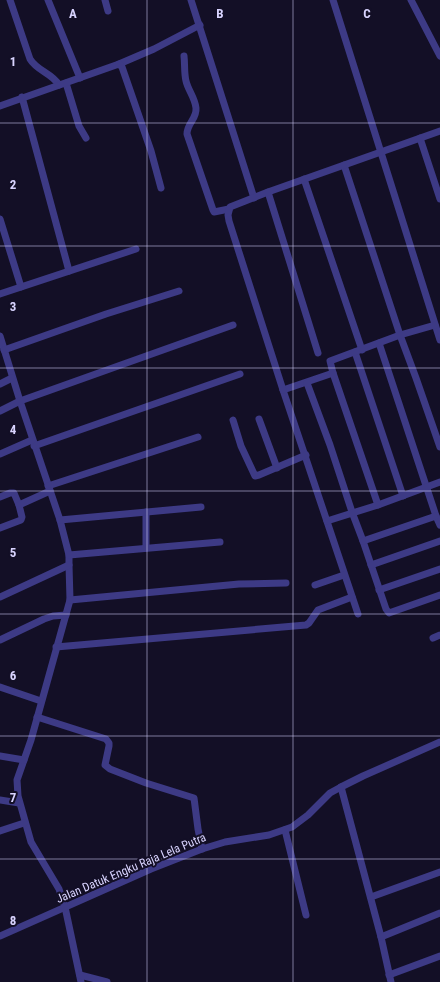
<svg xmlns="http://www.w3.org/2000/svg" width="440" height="982" font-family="'Roboto Condensed',sans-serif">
<rect width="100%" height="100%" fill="#130f26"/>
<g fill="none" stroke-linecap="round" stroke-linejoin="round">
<g stroke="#3d3a85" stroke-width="7">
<path d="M10 0 30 59C37 71 52 73 59 85"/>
<path d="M48 0 80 78"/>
<path d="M105 0 108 11"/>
<path d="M191 0 254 198"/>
<path d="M333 0 440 340"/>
<path d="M411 0 440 56"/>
<path d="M184 56C185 64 184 73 186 81 188 90 195 98 196 108 197 119 187 123 187 134L213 210 214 212 229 209"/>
<path d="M119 64 154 49 200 25"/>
<path d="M66 83 79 126 86 138"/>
<path d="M22 97 69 271"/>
<path d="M0 106 119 64 122 67 151 151 161 188"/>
<path d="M420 138 440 199"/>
<path d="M344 165 400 335 416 378 440 447"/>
<path d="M304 179 362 350"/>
<path d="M268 192 318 353"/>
<path d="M0 219 21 287"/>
<path d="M0 294 136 249"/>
<path d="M0 336 20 401 60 520 69 555V565L70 600 31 740 17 780 18 796 31 842 59 889 65 907 81 982"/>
<path d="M379 343 436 516 440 525"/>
<path d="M4 350 106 314 179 291"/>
<path d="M355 352 403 496"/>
<path d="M333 373 283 390 358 614"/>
<path d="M307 383 330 445 352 512 363 541 386 609 389 613 440 595"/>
<path d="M0 384 12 378"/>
<path d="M283 390 229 221 228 215 230 207 268 192 440 131"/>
<path d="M0 411 20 401 233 325"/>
<path d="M259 419 277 468"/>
<path d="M233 420 241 446 255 476 259 475 306 455"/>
<path d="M34 446 240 374"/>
<path d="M0 454 32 440"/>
<path d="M48 486 198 437"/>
<path d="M0 497 10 493H14L19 505"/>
<path d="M378 505 333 373 330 361 400 335 435 325"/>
<path d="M146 512V548"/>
<path d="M60 520 201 507"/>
<path d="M327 521 378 505 440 482"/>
<path d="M0 528 21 520 22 517 19 505 50 491"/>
<path d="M363 541 436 516"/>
<path d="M69 555 220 542"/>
<path d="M371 565 440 541"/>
<path d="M315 585 344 575"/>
<path d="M379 590 440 569"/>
<path d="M0 597 69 565"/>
<path d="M70 600 239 584 286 583"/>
<path d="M433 638 440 635"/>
<path d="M0 640 44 619 53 616 66 615"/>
<path d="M56 647 306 625 309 623 318 610 352 597"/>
<path d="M0 687 41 701"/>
<path d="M37 717 106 739 109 743V746L105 765 110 769 146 783 194 798 198 829 202 849"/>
<path d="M0 756 24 760"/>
<path d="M341 787 381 937 391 982"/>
<path d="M0 800 19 803"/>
<path d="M285 830 306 915"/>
<path d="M0 831 24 823"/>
<path d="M371 897 440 872"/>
<path d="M0 936 151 869 202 849 225 842 269 835 292 827 308 815 330 793 341 787 363 776 440 742"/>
<path d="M381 937 440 913"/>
<path d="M80 975 107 982"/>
<path d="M389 975 440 956"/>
</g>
</g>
<path fill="none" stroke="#d9d4ff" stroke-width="1" stroke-opacity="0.55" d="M147 0V982M293 0V982M0 123H440M0 246H440M0 368H440M0 491H440M0 614H440M0 736H440M0 859H440"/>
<g text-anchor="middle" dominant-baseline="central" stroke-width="4" stroke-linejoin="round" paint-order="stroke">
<g font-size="12" fill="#d9d4ff" stroke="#130f26">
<text transform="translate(131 868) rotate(-23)">Jalan Datuk Engku Raja Lela Putra</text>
</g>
</g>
<g font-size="13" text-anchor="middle" font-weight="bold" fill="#d9d4ff" stroke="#130f26" stroke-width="4" stroke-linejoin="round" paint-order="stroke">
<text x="73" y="18">A</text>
<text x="220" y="18">B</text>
<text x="367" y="18">C</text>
<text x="13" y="66">1</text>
<text x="13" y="189">2</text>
<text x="13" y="311">3</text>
<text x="13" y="434">4</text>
<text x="13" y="557">5</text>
<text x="13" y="680">6</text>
<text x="13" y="802">7</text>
<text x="13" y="925">8</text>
</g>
</svg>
